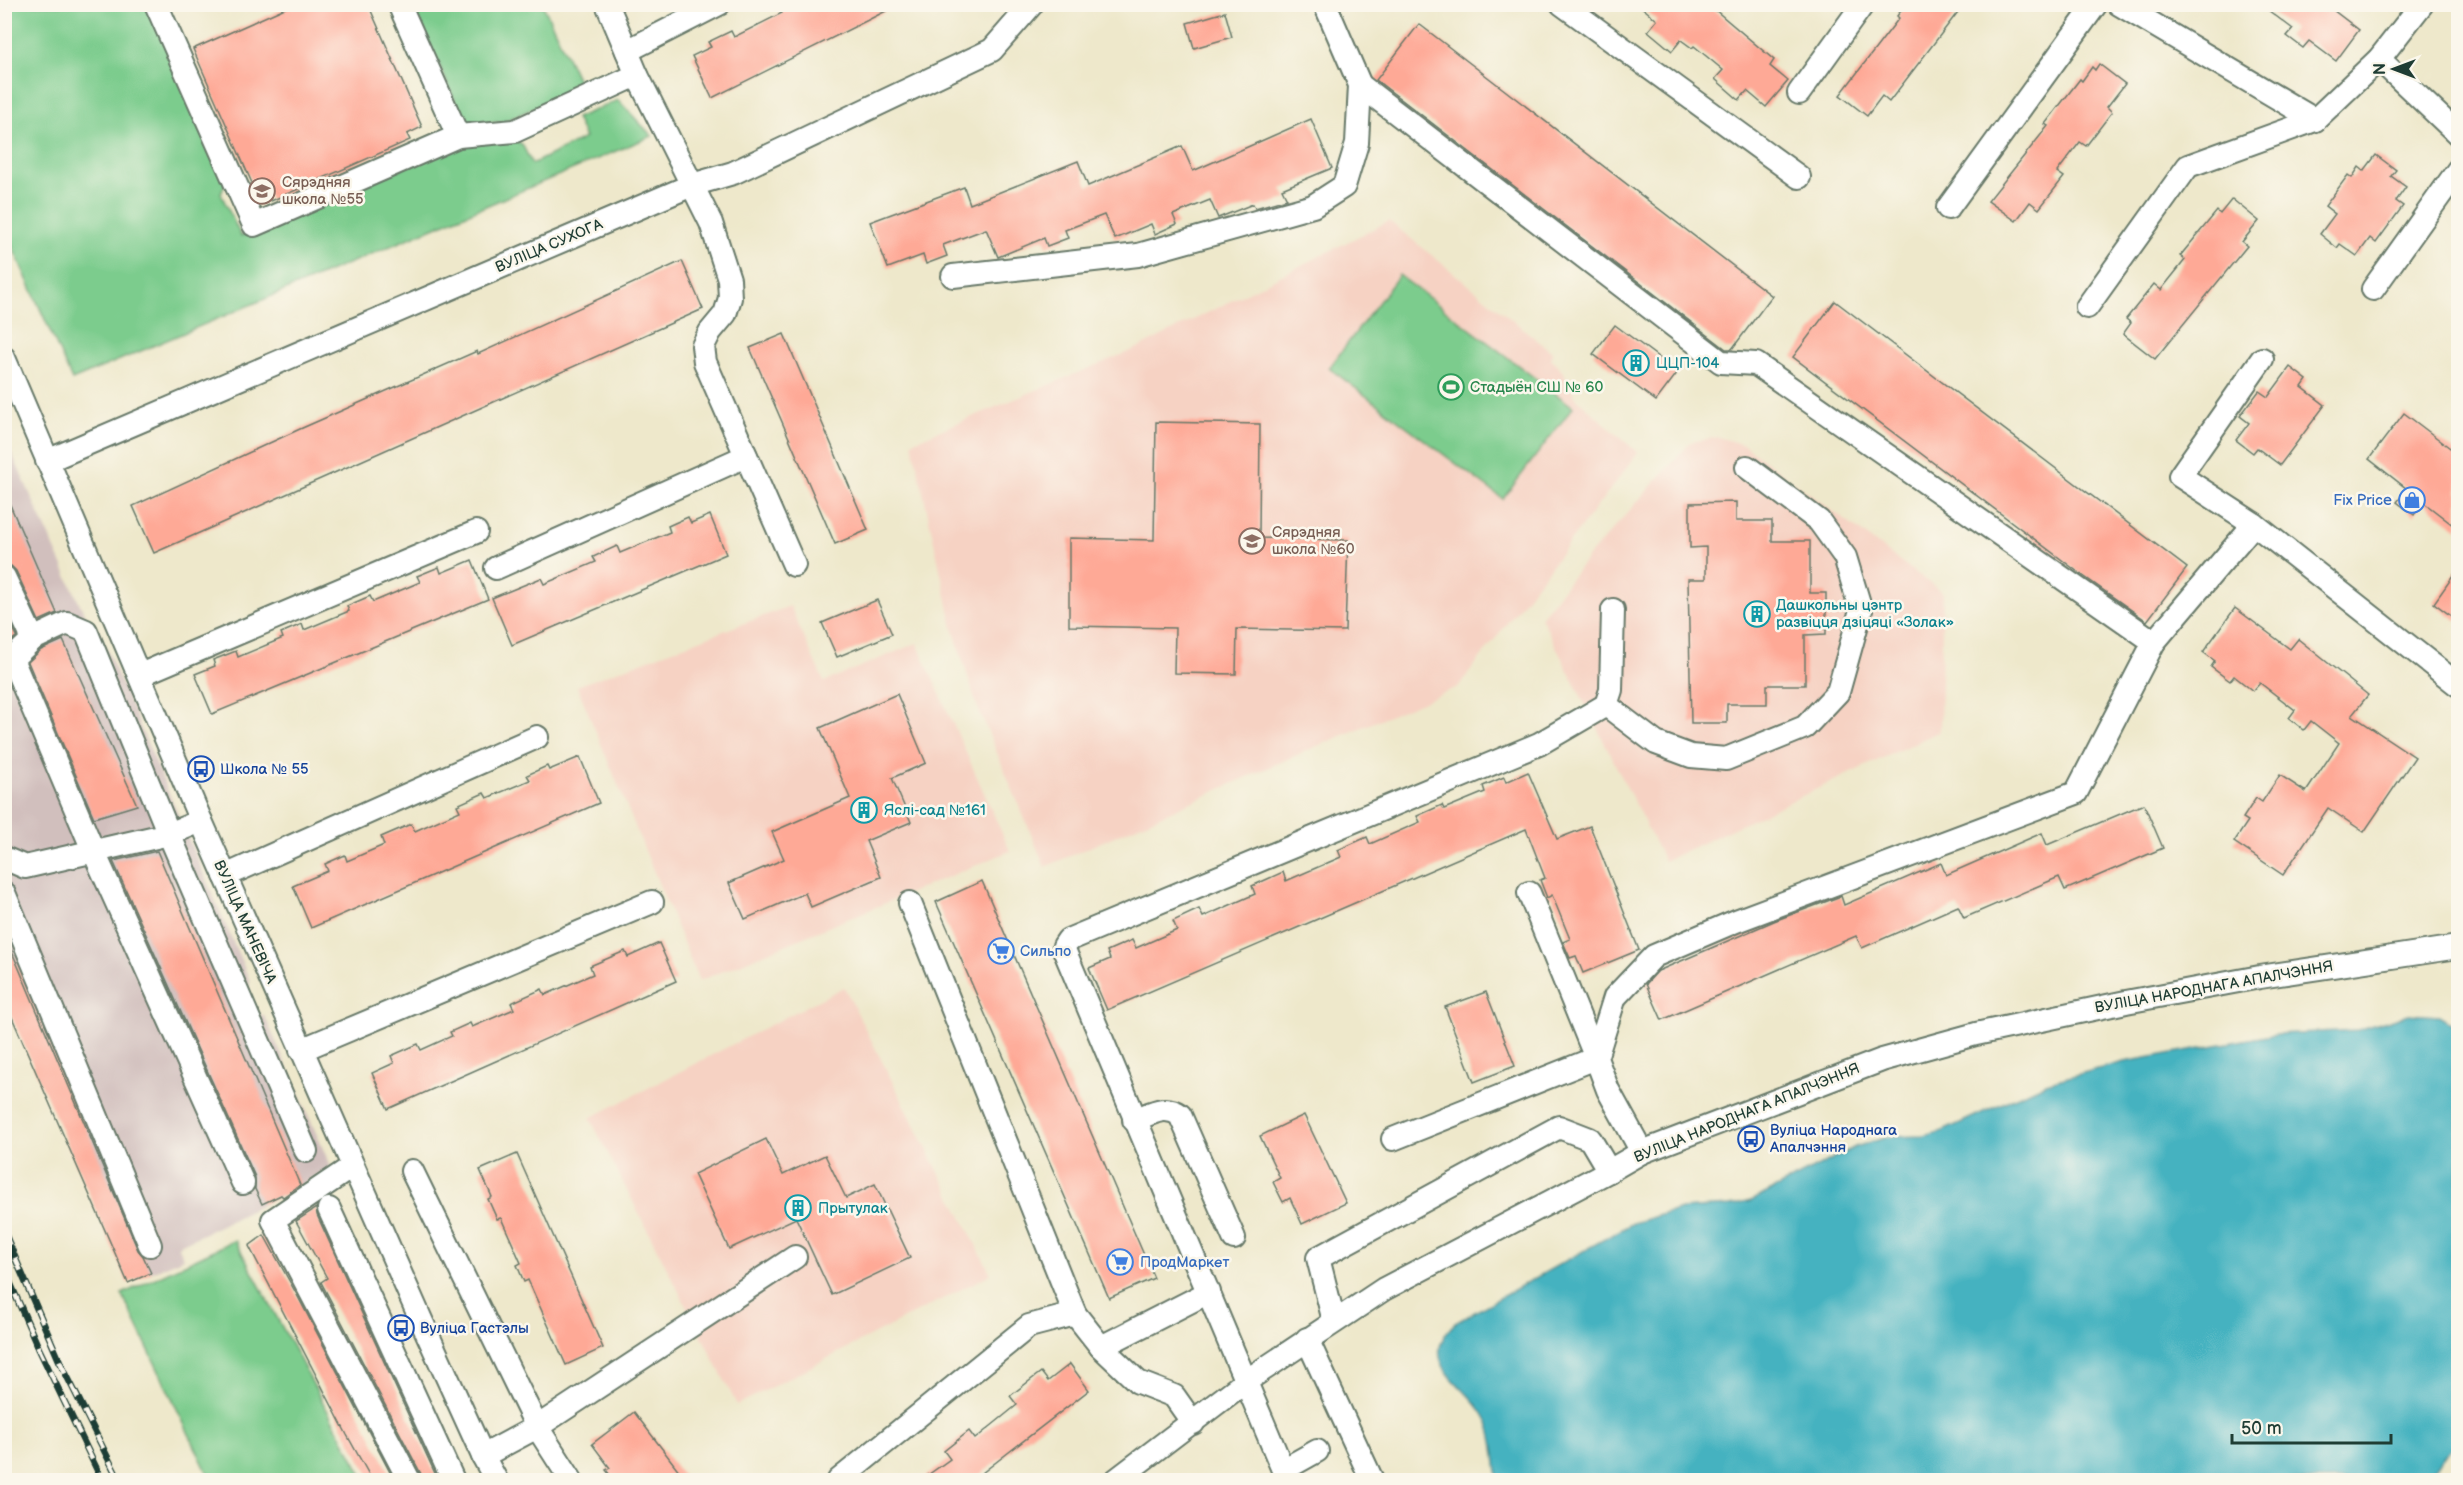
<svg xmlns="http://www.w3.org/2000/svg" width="2463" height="1485" font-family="'Balsamiq Sans',sans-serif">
<rect width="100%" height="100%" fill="#fbf7ec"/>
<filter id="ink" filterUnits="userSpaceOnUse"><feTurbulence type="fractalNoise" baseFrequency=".0167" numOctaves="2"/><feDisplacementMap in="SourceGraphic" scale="12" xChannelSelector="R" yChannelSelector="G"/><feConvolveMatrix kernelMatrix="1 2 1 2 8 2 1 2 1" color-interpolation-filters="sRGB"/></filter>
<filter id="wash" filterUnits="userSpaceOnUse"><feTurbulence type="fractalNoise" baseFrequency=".008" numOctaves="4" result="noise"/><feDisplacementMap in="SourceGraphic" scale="24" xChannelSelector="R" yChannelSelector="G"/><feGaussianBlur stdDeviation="1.35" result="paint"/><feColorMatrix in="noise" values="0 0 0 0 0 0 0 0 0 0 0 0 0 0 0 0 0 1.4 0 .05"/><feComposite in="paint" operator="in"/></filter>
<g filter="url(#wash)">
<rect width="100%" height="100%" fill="#eee8cb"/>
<g fill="#f6d2c3">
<path d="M1389 221 1552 352 1551 358 1564 373 1575 397 1638 453 1458 687 1315 747 1045 867 976 703 953 628 912 442 1140 347Z"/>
<path d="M1718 437 1744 445 1943 593 1940 731 1664 861 1541 617 1587 558 1691 442Z"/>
<path d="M790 606 824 682 917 643 1010 851 699 981 577 686Z"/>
<path d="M844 987 991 1274 737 1405 590 1118Z"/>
</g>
<path fill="#d1bfbd" d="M4 436 92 631 98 629 250 981 248 994 255 1012 265 1017 331 1167 301 1186 178 1246 184 1258 128 1283 5 999Z"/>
<g fill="#7ccc8d" stroke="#4e8460" stroke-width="1.5">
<path d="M4 5H150L227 179 221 194 241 236 458 144 511 138 522 144 532 164 585 138 576 118 618 100 652 136 72 380 5 230Z"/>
<path d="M412 5H543L581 87 503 122 465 123Z"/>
<path d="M1399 275 1573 407 1503 499 1329 368Z"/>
<path d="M235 1240 365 1480H211L122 1294Z"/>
</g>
<path fill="#44b2c0" stroke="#32787a" stroke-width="1.5" d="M2409 1014 2439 1016 2458 1028V1441L2437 1466 2421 1480H1498C1495 1460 1495 1436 1485 1417 1468 1384 1413 1364 1455 1323L1633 1223 1681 1209 1730 1206 1751 1201 1855 1147 1888 1137 1923 1136 1943 1131 2046 1083 2124 1062 2277 1034 2358 1030Z"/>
<g id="blocks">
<g fill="#fea996">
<path d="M294 4H368L422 127 407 134 410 140 271 201 268 195 259 199 193 49Z"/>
<path d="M777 4H900L712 98 692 56 711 47 708 42 731 31 734 37 782 13Z"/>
<path d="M1638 4H1708L1774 60 1770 66 1788 81 1766 107 1747 91 1739 100 1715 79 1723 70 1694 46 1692 48 1681 40 1672 51 1648 31 1657 20Z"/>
<path d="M1906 4H1964L1889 102 1882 96 1867 116 1840 95 1899 18 1897 16Z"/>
<path d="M2260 4H2325L2359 30 2336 61 2309 41 2303 48 2287 36 2293 29Z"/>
<path d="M1225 12 1232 37 1194 48 1187 23Z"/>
<path d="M1419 24 1772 296 1732 349H1726L1376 80Z"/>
<path d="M2099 64 2125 84 2107 107 2112 112 2086 146 2080 142 2057 172 2064 177 2039 209 2030 202 2016 221 1988 201 2048 126 2045 124 2080 79 2082 81 2092 67 2095 70Z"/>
<path d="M1311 119 1332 168 1282 189 1287 199 1255 208 1253 204 1218 218 1210 200 1173 215 1177 224 1155 234 1151 224 1115 239 1104 215 1065 230 1068 238 1047 246 1044 238 998 257 986 229 943 245 947 256 926 264 923 255 888 268 870 222 964 187 970 204 1078 161 1088 186 1182 146 1193 171Z"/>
<path d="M2376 155 2396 170 2391 176 2406 187 2396 201 2403 206 2376 243 2370 238 2357 256 2340 244 2337 248 2320 234 2335 214 2325 206 2348 175 2352 178 2359 167 2364 171Z"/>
<path d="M2232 199 2259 221 2242 242 2247 246 2155 359 2123 334 2131 323 2126 319 2154 284 2161 290 2185 260 2180 256 2217 211 2220 214Z"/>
<path d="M682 261 703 309 154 553 133 506 300 429 477 351 478 354Z"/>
<path d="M1835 301 2187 568 2147 621 2082 575 1793 357Z"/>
<path d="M1615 325 1678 372 1656 401 1593 354Z"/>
<path d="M784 334 868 530 835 544 750 348Z"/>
<path d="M2290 367 2307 380 2302 387 2325 405 2280 465 2257 448 2253 453 2236 440 2249 423 2240 416 2259 391 2268 397Z"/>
<path d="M2404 413 2458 454V529L2423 502 2414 515 2397 502 2407 489 2369 459Z"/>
<path d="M1156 422 1260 424 1259 538 1348 540 1345 631 1237 629 1236 674 1174 673 1175 628 1069 626V538L1154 540Z"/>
<path d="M4 491 57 613 39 621 16 571 11 566 4 564Z"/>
<path d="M1736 502V521H1772V541H1810V593H1826V634L1805 635V685H1767V704H1727V723H1691L1688 579H1706V547L1690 548V503Z"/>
<path d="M710 515 726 554 512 645 492 598 541 578 544 584 596 562 593 557 617 546 620 553 670 532 668 526 688 517 691 523Z"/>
<path d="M472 560 488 599 212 714 195 674 215 666 213 660 236 651 238 657 283 638 281 633 302 624 304 630 349 611 347 606 370 596 373 602 420 582 417 576 439 567 441 573Z"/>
<path d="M2458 569V621L2434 603Z"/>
<path d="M877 600 892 634 837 657 822 623Z"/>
<path d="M2235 608 2290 649 2298 639 2368 695 2352 715 2415 757 2364 832 2328 808 2283 875 2234 842 2248 821 2243 818 2256 798 2262 802 2280 775 2306 792 2339 743 2311 721 2304 730 2289 718 2295 710 2260 683 2253 691 2234 676 2230 681 2211 667 2215 661 2203 652Z"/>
<path d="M4 610 17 636 10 642 4 629Z"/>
<path d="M63 640 137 805 94 818 28 662 41 650Z"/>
<path d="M897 694 926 763 892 778 911 822 866 841 881 877 811 907 805 893 745 919 729 883 784 859 772 832 850 798 820 728Z"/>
<path d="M580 757 599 803 311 928 293 886 328 871 325 864 345 855 347 861 384 845 381 837 411 824 415 831 460 811 457 805 484 793 487 798 530 780 527 775 547 766 549 770Z"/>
<path d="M1528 772 1557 839 1590 826 1639 950 1583 973 1576 956 1570 958 1563 942 1570 939 1552 895 1547 898 1540 880 1545 878 1526 829 1107 1010 1089 968 1110 959 1107 951 1132 940 1136 948 1177 930 1173 921 1199 909 1203 917 1255 894 1252 886 1283 872 1286 881 1341 857 1338 850 1367 837 1370 844 1420 822 1417 816 1442 805 1444 809 1485 792 1483 786 1504 777 1506 782Z"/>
<path d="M2144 804 2163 848 2065 890 2059 877 1964 918 1958 906 1862 948 1856 936 1662 1020 1646 984 1658 971 1774 921 1841 896 1844 905 1941 863 1946 875 2042 833 2047 845Z"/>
<path d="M157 851 300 1185 283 1197 281 1195 262 1204 255 1189V1177L113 861Z"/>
<path d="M982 881 1154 1278 1109 1298 936 902Z"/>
<path d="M4 933 138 1250 143 1256 151 1273 128 1283 4 999Z"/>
<path d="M659 943 676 981 388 1109 372 1073 394 1063 391 1056 418 1044 421 1050 452 1036 450 1032 470 1023 472 1027 514 1009 511 1003 542 989 545 995 593 974 590 966 625 951 628 957Z"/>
<path d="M1486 992 1515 1066 1474 1082 1445 1007Z"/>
<path d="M1304 1115 1346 1203 1302 1224 1290 1198 1283 1202 1273 1182 1280 1178 1260 1136Z"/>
<path d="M766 1139 783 1175 825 1155 846 1198 875 1184 910 1258 832 1295 796 1218 729 1249 694 1174Z"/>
<path d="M517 1154 603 1348 566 1365 528 1280 524 1282 517 1265 521 1263 501 1218 497 1219 488 1199 492 1197 480 1170Z"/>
<path d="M316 1208 317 1215 438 1480H422L421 1474 321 1282 327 1278 296 1221Z"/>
<path d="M264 1235 297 1295 394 1480H372L347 1435 249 1246Z"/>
<path d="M1070 1364 1089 1390 973 1480H921L950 1459 944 1451 969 1431 975 1439 1017 1405 1010 1396 1041 1372 1048 1381Z"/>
<path d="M634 1412 686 1480H614L606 1470 610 1468 592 1444Z"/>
</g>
</g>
</g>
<g filter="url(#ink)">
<use href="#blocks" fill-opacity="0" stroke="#677969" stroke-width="1.5"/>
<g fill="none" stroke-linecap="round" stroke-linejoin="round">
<g stroke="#677969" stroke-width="26">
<g id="minor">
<path d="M156 4 254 225 458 136 515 131 637 75"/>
<path d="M399 4 458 136"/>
<path d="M607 4 637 75 711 223 729 279 730 298 725 314 710 332 703 346 705 362 794 565"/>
<path d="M1562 4 1799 177"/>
<path d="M2119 4 2315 120"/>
<path d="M627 51 719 4"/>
<path d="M2379 59 2458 134"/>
<path d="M1360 85 1721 362 1756 364 2154 642"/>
<path d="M1799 93 1863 4"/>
<path d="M1948 208 2096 4"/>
<path d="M953 276 1138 255 1313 206 1344 186 1357 143 1360 85 1325 4"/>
<path d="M2373 289 2458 170"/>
<path d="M2087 307 2188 166 2315 120 2379 59 2422 4"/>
<path d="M4 358 201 821 421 1320 483 1456 496 1480"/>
<path d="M2262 359 2180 476 2254 524 2458 685"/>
<path d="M47 461 692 185 733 173 992 50 1032 4"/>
<path d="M496 568 746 456"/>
<path d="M4 577 33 639"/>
<path d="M1613 610 1611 690 1606 705 1656 743 1691 756 1726 759 1805 727 1838 692 1861 610 1845 557 1819 521 1747 467"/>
<path d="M140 675 476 532"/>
<path d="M4 858 25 867 169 834 201 821"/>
<path d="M225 876 537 737"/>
<path d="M4 893 150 1245"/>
<path d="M910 903 1075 1314 1101 1347 1209 1292"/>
<path d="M301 1050 652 902"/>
<path d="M1134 1120C1151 1114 1164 1104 1180 1115L1234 1238"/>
<path d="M1393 1139 1596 1058 1529 893"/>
<path d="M1642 1152 1608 1090 1596 1058 1615 997 1654 956 1736 921 2076 793 2154 642 2254 524"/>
<path d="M353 1166 273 1220 409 1480"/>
<path d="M412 1171 537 1427 483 1456"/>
<path d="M243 1183 93 850 12 659 33 639 67 623 86 631 169 834 306 1151"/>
<path d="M329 1209 453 1480"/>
<path d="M1334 1321 1318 1258 1559 1127 1590 1139 1609 1171"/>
<path d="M1307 1339 1372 1480"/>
<path d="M1101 1347 1138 1382 1174 1396 1193 1423"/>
<path d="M1317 1451 1283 1470 1065 952 1064 946 1068 940 1539 744 1606 705"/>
<path d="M571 1480 537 1427 795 1257"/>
<path d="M839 1480 1029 1326 1075 1314"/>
<path d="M1116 1480 1246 1381 1384 1289 1609 1171 1642 1152 1882 1060 1976 1034 2126 1002 2260 977 2458 947"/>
</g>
</g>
<use href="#minor" stroke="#fff" stroke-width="22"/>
<g stroke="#1f3d34" stroke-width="7">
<g id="rail">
<path d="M4 1232 60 1362 119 1480"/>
<path d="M4 1269 39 1349 102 1480"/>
</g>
</g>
<use href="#rail" stroke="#fbf7ec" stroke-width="4.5" stroke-dasharray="14" stroke-linecap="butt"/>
</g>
</g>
<defs>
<g id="school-ring" transform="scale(1.35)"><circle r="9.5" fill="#fbf7ec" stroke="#8d6e63" stroke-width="1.5"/><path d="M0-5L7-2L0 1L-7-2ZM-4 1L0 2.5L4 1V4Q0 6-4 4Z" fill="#8d6e63"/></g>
<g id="building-ring" transform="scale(1.35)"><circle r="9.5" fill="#fbf7ec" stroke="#0f9aa8" stroke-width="1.5"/><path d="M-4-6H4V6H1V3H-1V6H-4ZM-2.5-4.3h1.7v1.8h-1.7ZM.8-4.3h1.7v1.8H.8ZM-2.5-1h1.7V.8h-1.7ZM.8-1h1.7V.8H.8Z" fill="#0f9aa8"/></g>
<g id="stadium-ring" transform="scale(1.35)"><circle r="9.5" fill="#fbf7ec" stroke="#2e9e5b" stroke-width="1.5"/><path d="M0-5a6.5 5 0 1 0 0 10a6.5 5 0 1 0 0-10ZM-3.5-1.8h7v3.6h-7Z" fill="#2e9e5b"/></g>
<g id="shop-ring" transform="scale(1.35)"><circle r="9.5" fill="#fbf7ec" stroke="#3f7fe0" stroke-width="1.5"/><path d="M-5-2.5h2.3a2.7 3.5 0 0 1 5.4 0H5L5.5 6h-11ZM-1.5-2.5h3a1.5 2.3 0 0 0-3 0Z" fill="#3f7fe0"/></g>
<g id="bus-ring" transform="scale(1.35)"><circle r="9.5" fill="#fbf7ec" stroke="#1a4fb4" stroke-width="1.5"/><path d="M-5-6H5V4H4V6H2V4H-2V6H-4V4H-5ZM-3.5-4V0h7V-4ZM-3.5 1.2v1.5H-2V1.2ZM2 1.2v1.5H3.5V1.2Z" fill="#1a4fb4"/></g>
<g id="supermarket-ring" transform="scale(1.35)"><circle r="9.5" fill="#fbf7ec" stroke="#3f7fe0" stroke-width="1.5"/><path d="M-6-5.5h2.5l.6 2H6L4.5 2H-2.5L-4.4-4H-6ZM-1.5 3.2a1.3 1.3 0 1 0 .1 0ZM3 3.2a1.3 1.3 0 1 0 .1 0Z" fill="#3f7fe0"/></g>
</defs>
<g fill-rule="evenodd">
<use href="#school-ring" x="262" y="191"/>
<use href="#building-ring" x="1636" y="363"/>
<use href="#stadium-ring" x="1451" y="387"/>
<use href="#shop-ring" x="2412" y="500"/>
<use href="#school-ring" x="1252" y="541"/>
<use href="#building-ring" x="1757" y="614"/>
<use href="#bus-ring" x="201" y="769"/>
<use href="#building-ring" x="864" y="810"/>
<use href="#supermarket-ring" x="1001" y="951"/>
<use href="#bus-ring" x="1751" y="1139"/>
<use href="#building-ring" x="798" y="1208"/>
<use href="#supermarket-ring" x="1120" y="1262"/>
<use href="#bus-ring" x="401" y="1328"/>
</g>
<g text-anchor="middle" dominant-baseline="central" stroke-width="5" stroke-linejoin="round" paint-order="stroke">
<g font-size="15" fill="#785e54" stroke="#fbf7ec" text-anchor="start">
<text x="282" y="182">Сярэдняя<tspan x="282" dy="17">школа №55</tspan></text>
<text x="1272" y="532">Сярэдняя<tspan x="1272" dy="17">школа №60</tspan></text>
</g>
<g font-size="15" fill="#1f3d34" stroke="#fbf7ec">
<text transform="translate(549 246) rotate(-23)">ВУЛІЦА СУХОГА</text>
<text transform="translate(245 922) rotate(66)">ВУЛІЦА МАНЕВІЧА</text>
<text transform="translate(2214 987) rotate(-10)">ВУЛІЦА НАРОДНАГА АПАЛЧЭННЯ</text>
<text transform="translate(1747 1113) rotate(-22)">ВУЛІЦА НАРОДНАГА АПАЛЧЭННЯ</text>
</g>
<g font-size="15" fill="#0d838f" stroke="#fbf7ec" text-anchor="start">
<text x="1656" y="363">ЦЦП-104</text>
<text x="1776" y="605">Дашкольны цэнтр<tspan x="1776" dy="17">развіцця дзіцяці «Золак»</tspan></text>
<text x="884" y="810">Яслі-сад №161</text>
<text x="818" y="1208">Прытулак</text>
</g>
<g font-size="15" fill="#27864d" stroke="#fbf7ec" text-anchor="start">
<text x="1470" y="387">Стадыён СШ № 60</text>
</g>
<g font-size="15" fill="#366cbe" stroke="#fbf7ec" text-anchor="start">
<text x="2392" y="500" text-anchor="end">Fix Price</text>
<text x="1020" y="951">Сильпо</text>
<text x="1140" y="1262">ПродМаркет</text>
</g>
<g font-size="15" fill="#164399" stroke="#fbf7ec" text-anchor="start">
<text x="220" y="769">Школа № 55</text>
<text x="1770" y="1130">Вуліца Народнага<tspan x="1770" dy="17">Апалчэння</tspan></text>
<text x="420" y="1328">Вуліца Гастэлы</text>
</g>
</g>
<rect width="2463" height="1485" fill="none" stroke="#fbf7ec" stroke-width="24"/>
<g transform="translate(2394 69) rotate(270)" stroke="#fbf7ec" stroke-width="4.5" paint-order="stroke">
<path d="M0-4.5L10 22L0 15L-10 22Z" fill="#1f3d34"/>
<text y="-9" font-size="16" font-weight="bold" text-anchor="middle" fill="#1f3d34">N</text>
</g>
<path d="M2232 1434v9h159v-9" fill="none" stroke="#1f3d34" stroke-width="3"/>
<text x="2241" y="1434" font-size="18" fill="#1f3d34" stroke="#fbf7ec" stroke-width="4.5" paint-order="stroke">50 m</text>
</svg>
